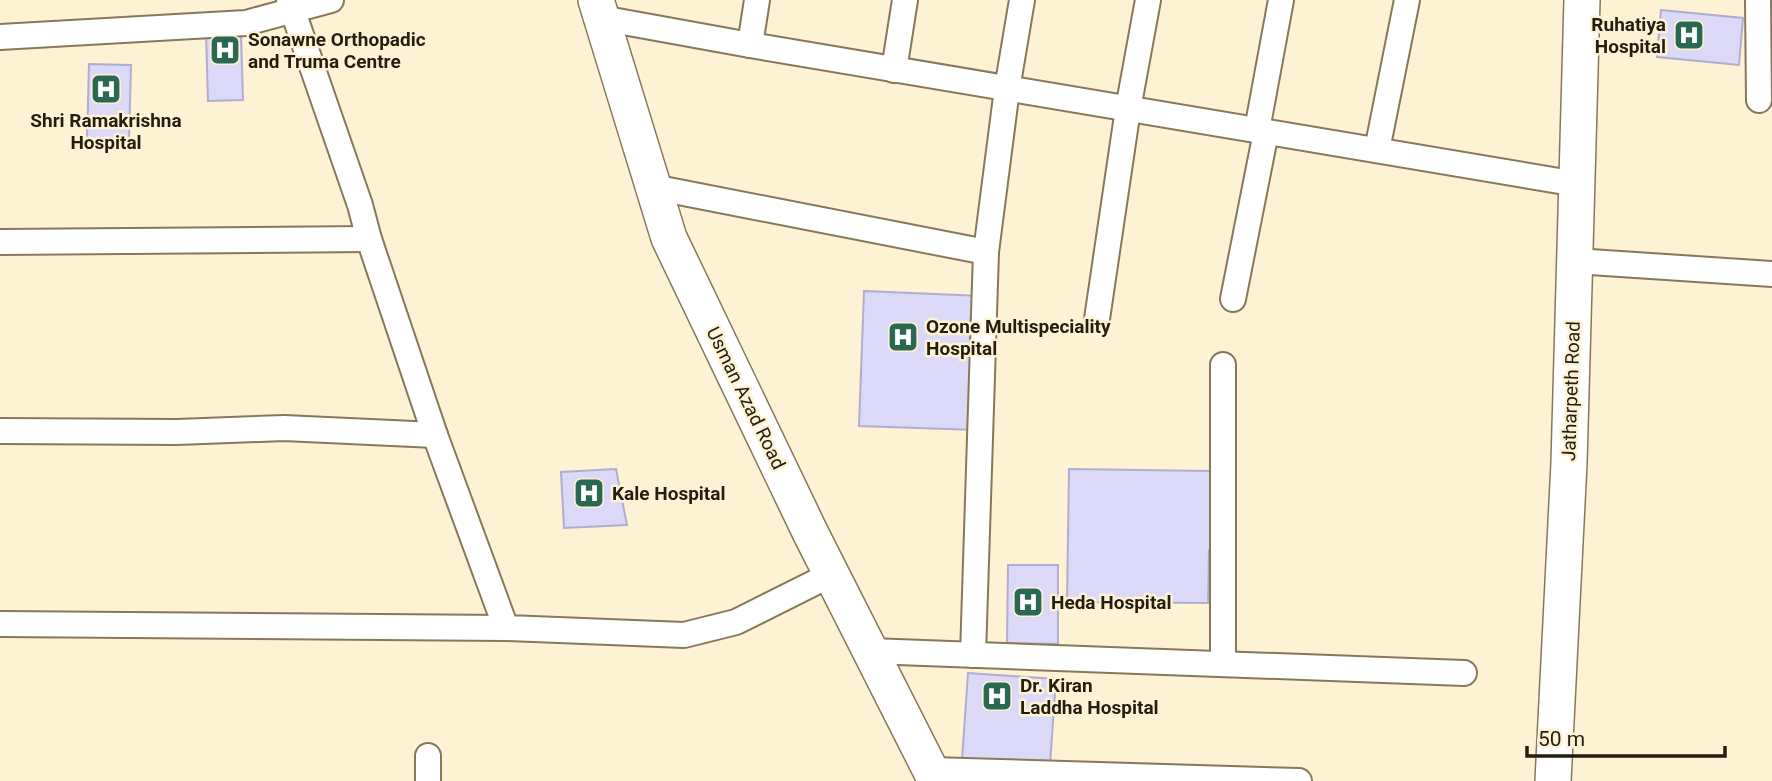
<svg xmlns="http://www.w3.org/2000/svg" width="1772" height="781" font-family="Roboto,sans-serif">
<rect width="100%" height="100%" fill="#fef2d5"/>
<g fill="#dcd8f7" stroke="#b2accf" stroke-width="2">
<path d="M1661 10 1743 18 1739 65 1657 57Z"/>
<path d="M241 33 243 100 208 101 206 34Z"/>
<path d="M89 64 131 65 129 141 87 139Z"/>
<path d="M864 291 981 296 976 430 859 426Z"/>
<path d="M616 469 627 525 564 528 561 472Z"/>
<path d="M1069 469 1211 471 1210 511 1215 512V550H1209L1208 603 1067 602Z"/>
<path d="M1008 565H1058V644L1007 643Z"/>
<path d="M968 673 1056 679 1050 765 962 759Z"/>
</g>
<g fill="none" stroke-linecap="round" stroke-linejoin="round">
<g stroke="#867958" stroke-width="28">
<g id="street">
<path d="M289 0 360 205 369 239 435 435 506 628 684 635 736 622 832 574"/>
<path d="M1758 0 1759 100"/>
<path d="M601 18 750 45 757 0"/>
<path d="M0 37 246 23 331 0"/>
<path d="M750 45 1577 184"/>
<path d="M894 70 905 0"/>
<path d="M1257 130 1281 0"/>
<path d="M1377 150 1407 0"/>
<path d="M653 187 986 252 1007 89 1022 0"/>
<path d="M0 242 369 239"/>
<path d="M1575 261 1772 274"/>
<path d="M1233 299 1266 132"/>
<path d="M1097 319 1128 109 1148 0"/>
<path d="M0 431 177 432 284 428 435 435"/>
<path d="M0 624 506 628"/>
<path d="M870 651 1464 673"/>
<path d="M973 655 986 252"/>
<path d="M1223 664V365"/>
<path d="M428 756V781"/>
<path d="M931 770 1299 781"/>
</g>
</g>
<g stroke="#867958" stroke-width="38">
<g id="secondary">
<path d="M596 0 669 238 810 532 936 781"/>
<path d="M1553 781 1569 463 1582 0"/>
</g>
</g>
<use href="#street" stroke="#fff" stroke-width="24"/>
<use href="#secondary" stroke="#fff" stroke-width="35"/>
</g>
<defs>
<g id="hospital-square" transform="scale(1.575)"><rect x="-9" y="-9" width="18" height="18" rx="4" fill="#2b6853" stroke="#fef2d5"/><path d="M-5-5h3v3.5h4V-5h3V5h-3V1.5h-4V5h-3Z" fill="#fff"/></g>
</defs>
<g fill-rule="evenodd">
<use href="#hospital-square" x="1689" y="35"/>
<use href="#hospital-square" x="225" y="50"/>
<use href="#hospital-square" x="106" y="89"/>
<use href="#hospital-square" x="903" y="337"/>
<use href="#hospital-square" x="589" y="493"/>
<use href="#hospital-square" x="1028" y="602"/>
<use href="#hospital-square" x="997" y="696"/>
</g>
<g text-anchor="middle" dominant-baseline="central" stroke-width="5" stroke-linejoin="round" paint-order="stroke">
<g font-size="19" font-weight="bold" fill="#241e11" stroke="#fef2d5" text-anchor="start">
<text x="1666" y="24" text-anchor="end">Ruhatiya<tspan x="1666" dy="22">Hospital</tspan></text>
<text x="248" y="39">Sonawne Orthopadic<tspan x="248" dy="22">and Truma Centre</tspan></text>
<text x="106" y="120" text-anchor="middle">Shri Ramakrishna<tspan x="106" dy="22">Hospital</tspan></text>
<text x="926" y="326">Ozone Multispeciality<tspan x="926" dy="22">Hospital</tspan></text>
<text x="612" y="493">Kale Hospital</text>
<text x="1051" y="602">Heda Hospital</text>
<text x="1020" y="685">Dr. Kiran<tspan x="1020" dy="22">Laddha Hospital</tspan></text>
</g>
<g font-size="19" fill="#241e11" stroke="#fef2d5">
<text transform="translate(1571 391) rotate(-88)">Jatharpeth Road</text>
<text transform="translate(746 398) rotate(64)">Usman Azad Road</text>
</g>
</g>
<path d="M1527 746v10h198v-10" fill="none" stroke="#241e11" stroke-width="3.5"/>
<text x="1538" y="746" font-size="21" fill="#241e11" stroke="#fef2d5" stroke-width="5" paint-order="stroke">50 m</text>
</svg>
